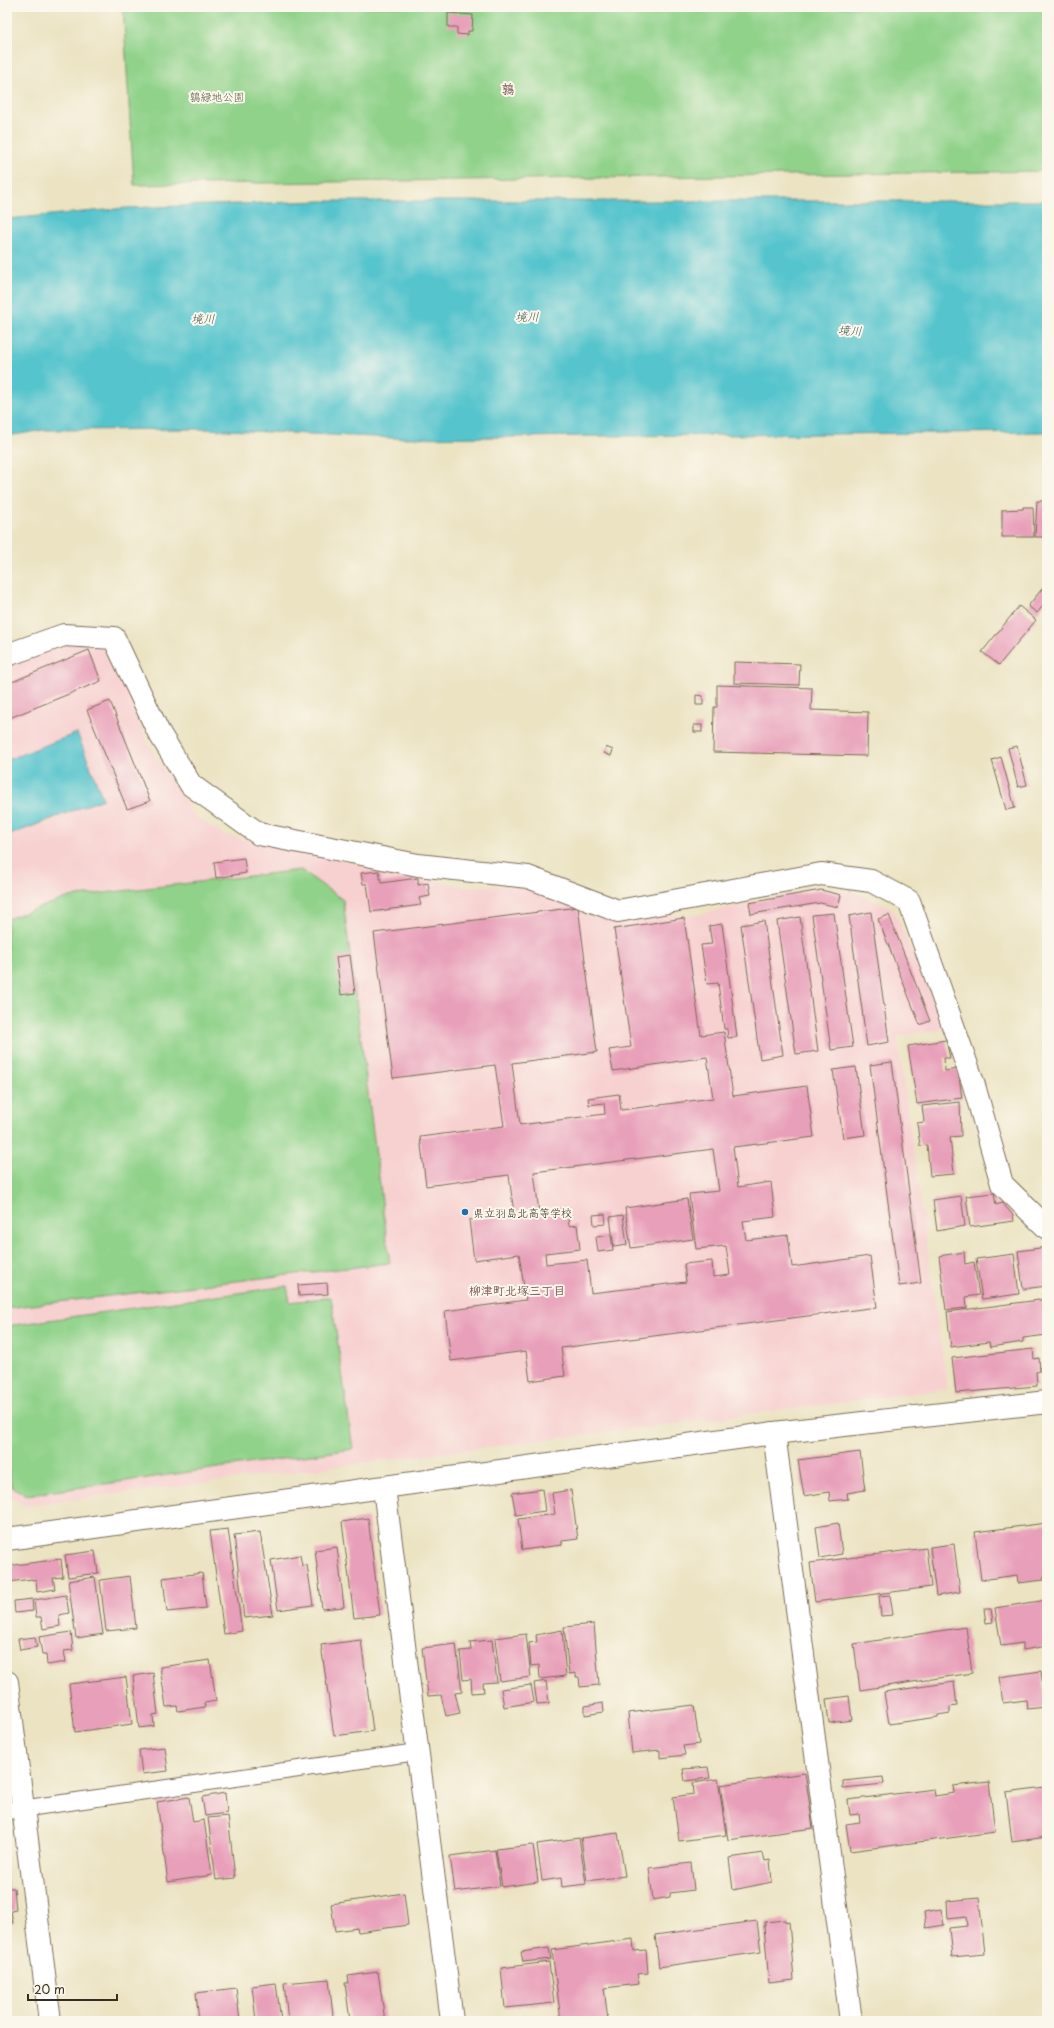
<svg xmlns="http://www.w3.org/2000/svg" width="1054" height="2028" font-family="'Playpen Sans','Klee One',sans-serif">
<rect width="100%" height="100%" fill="#fbf7ec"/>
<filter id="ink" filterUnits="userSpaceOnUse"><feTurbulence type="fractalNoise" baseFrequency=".025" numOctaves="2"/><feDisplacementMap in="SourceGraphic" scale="8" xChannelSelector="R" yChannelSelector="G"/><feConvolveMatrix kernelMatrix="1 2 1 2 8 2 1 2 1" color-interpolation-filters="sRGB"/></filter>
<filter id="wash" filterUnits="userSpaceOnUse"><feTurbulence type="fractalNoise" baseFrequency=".012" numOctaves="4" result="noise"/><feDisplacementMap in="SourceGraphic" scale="16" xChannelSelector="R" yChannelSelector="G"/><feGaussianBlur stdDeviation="0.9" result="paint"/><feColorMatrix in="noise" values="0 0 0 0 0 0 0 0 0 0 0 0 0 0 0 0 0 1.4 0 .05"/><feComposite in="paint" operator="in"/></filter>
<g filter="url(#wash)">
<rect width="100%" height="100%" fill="#ebe3c2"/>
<path fill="#f7d0d0" d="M80 640 114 652 148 744 194 816 224 835 465 887 532 883 615 915H696L820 887 856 893 893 909 946 1029 897 1036 947 1389 24 1506 7 1493V665Z"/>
<g fill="#90d28a" stroke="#667e54">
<path d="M123 7H1047V171L134 185Z"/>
<path d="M301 870 343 900 390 1263 7 1308V919L70 897Z"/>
<path d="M287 1286 290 1302 331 1297 353 1449 26 1495 11 1486 7 1456V1326Z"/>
</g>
<g fill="#56c4cd" stroke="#487776">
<path d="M321 201H1047V432L394 438 206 429 44 430 7 436V219L127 208Z"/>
<path d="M77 733 103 799 7 836V760Z"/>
</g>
<g id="blocks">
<g fill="#e89fb9" fill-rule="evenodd">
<path d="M448 13 473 15 472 31H468V35L457 34V27H448Z"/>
<path d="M1037 501H1047V537H1035Z"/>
<path d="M1023 507H1033L1034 537H1002V510L1023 509Z"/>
<path d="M1047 583V601L1037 613 1028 606Z"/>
<path d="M1019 606 1036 620 999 665 982 652Z"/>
<path d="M89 650 101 681 7 719V684Z"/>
<path d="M734 662 800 664 799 685 734 683Z"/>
<path d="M717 685 812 688 811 710 868 712 867 756 713 752 714 707H717Z"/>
<path d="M696 695 703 696V705H696Z"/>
<path d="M110 701 150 801 127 809 87 710Z"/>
<rect x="694" y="725" width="8" height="7"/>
<path d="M1017 746 1027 785 1018 787 1008 748Z"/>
<path d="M606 747 613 750 611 756 604 753Z"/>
<path d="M1001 757 1015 808 1006 810 992 760Z"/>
<path d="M244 858 246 873 216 878 214 862Z"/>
<path d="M379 871 381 883 418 878V885L428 883 430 896 419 898 421 905 371 912 367 884H363L361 873Z"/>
<path d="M821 890 841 895 838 907 820 903 751 914 749 903Z"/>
<path d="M578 907 597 1052 512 1063 520 1125 605 1114 604 1103 589 1105 588 1098 619 1094 621 1110 713 1098 707 1057 613 1071 609 1050 631 1047 614 929 684 918 701 1035 724 1032 733 1096 807 1086 814 1137 733 1147 738 1187 771 1182 775 1217 743 1221 746 1240 788 1235 792 1267 870 1256 877 1307 561 1348 565 1376 530 1381 526 1351 451 1361 445 1311 526 1300 519 1254 474 1260 469 1220 514 1214 509 1175 426 1186 420 1137 504 1126 495 1065 393 1078 374 933ZM713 1149 719 1191 689 1194 696 1249 726 1246 730 1275 713 1277 712 1261 684 1264 686 1282 591 1293 587 1260 546 1264 545 1253 580 1249 577 1225 569 1226 567 1208 539 1212 534 1172Z"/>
<path d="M871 912 889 1042 867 1046 849 916Z"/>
<path d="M834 913 853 1047 831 1050 812 915Z"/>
<path d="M889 915 930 1021 920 1025 878 919Z"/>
<path d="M800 917 818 1051 796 1054 777 921Z"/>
<path d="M764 921 783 1055 760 1059 741 925Z"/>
<path d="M722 924 737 1037 728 1038 727 1029H724L718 983 707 984 701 945 712 944 709 926Z"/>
<path d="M350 955 355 993 341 995 336 957Z"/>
<path d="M946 1040 950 1058H944L945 1071 958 1069 962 1098 917 1104 908 1046Z"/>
<path d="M892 1062 921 1283 899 1286 870 1065Z"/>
<path d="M856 1067 865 1135 843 1138 833 1070Z"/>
<path d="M960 1102 961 1136 950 1137 954 1174 930 1176 927 1145 920 1146 917 1123 924 1122 922 1106Z"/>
<path d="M994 1193 996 1205 1002 1203 1013 1215 1014 1221 970 1227 966 1196Z"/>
<path d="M961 1196 965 1226 937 1231 933 1200Z"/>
<path d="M687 1199 693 1239 631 1248 625 1208Z"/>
<path d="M605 1214 606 1224 594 1225 593 1215Z"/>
<path d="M623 1215 627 1245 614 1247 610 1217Z"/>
<path d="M611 1235 613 1250 598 1252 596 1237Z"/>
<path d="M1047 1247V1286L1023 1289 1018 1251Z"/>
<path d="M964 1252 965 1264 974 1262 979 1295 966 1297 967 1308 946 1310 939 1256Z"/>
<path d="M1014 1254 1019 1294 982 1299 976 1259Z"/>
<path d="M327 1283 328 1294 299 1296 298 1285Z"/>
<path d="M1047 1299V1335L1023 1338V1342L990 1347 989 1342 951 1347 947 1312Z"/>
<path d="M1033 1349 1034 1359 1039 1358 1040 1371 1036 1372 1037 1386 956 1393 952 1358Z"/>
<path d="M860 1452 865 1490 847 1493 848 1499 830 1501 829 1492 804 1496 798 1460Z"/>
<path d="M542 1489 545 1511 516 1515 512 1493Z"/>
<path d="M571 1490 578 1539 562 1541V1545L522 1550 518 1519 555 1514 552 1493Z"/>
<path d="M368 1518 380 1615 354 1618 342 1522Z"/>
<path d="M838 1523 842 1554 820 1558 816 1527Z"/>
<path d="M1047 1523V1576L1044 1577V1580L1018 1583 1017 1575 981 1580 975 1532Z"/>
<path d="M228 1529 242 1631 224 1634 210 1531Z"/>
<path d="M260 1532 273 1615 244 1618 234 1535Z"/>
<path d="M954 1544 960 1592 936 1596 930 1547Z"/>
<path d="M337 1547 344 1607 322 1609 315 1550Z"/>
<path d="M926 1548 931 1587 815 1602 810 1563Z"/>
<path d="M95 1551 98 1573 68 1577 65 1555Z"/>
<path d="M300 1555 302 1566 307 1565 313 1605 278 1610 271 1560Z"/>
<path d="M61 1559 63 1577 53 1578 55 1589 37 1592 36 1579 32 1580V1579L9 1582 7 1566Z"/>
<path d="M202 1573 206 1608 167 1612 163 1578Z"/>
<path d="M130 1576 136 1628 106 1631 100 1580Z"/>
<path d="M95 1577 103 1634 76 1638 68 1581Z"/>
<path d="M66 1595 69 1613 59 1615 60 1626 43 1629 41 1617H36L34 1600Z"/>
<path d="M890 1595 893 1615 881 1616 879 1596Z"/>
<path d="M32 1599 33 1611 15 1613 14 1601Z"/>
<path d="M1047 1600V1646L1023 1650V1643L1001 1646 995 1608Z"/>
<path d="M984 1609H991L993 1622 986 1623Z"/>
<path d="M594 1624 599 1685 580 1687 579 1677H576V1673L569 1674 564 1627Z"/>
<path d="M966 1627 972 1673 860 1690 854 1644Z"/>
<path d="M562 1630 566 1676 540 1679 539 1665 531 1666 529 1643 537 1642 536 1635Z"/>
<path d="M71 1632 73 1650 64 1651 66 1662 47 1665 46 1654H42L39 1637Z"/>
<path d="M526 1634 531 1677 500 1681 495 1638Z"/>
<path d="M35 1637 37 1647 20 1650 18 1639Z"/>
<path d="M361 1640 373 1731 334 1736 321 1645Z"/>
<path d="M492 1640 497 1682 483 1683 484 1692 472 1693 471 1679 463 1680 460 1651 471 1650 470 1642Z"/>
<path d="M456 1644 462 1692 455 1693 460 1713 446 1716 441 1695 428 1696 422 1648Z"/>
<path d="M210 1660 216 1701 204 1703 205 1707 178 1711 177 1706 166 1707 160 1667Z"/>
<path d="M1041 1671 1046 1707 1027 1709 1026 1700 1003 1703 999 1677Z"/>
<path d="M153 1673 158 1714 153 1715 154 1726 139 1728 133 1676Z"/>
<path d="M126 1677 132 1724 75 1732 69 1684Z"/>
<path d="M546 1681 549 1703 537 1704 534 1683Z"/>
<path d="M954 1682 957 1706 950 1707V1713L938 1715V1717L889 1724 884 1692Z"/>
<path d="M531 1685 534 1702 504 1707 501 1689Z"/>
<path d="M849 1696 852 1720 829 1723 826 1699Z"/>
<path d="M603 1703 604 1712 585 1715V1706Z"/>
<path d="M694 1705 699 1744 683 1746 685 1755 660 1758V1750L632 1753 628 1713Z"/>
<path d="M165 1747 168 1771 142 1774 139 1750Z"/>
<path d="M708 1767 710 1778 685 1781 683 1769Z"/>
<path d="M805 1773 813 1828 728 1840 720 1785Z"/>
<path d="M883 1777 884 1784 843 1788V1781Z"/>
<path d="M718 1779 726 1835 679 1841 673 1797 694 1794 693 1783Z"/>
<path d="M989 1782 995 1832 850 1851 846 1824 860 1822 859 1814 850 1815 848 1800 934 1789 935 1796 954 1793 953 1786Z"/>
<path d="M1045 1787 1047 1797V1837L1012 1842 1006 1792Z"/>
<path d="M225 1793 227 1813 205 1816 202 1797Z"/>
<path d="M189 1797 193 1822 204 1820 212 1875 168 1882 157 1802Z"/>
<path d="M228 1816 235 1878 216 1880 208 1818Z"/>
<path d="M618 1833 625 1876 587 1881 581 1838Z"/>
<path d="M579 1838 586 1884 562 1887 561 1878 542 1881 537 1844Z"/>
<path d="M533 1845 538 1882 502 1887 496 1849Z"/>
<path d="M495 1850 500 1886 455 1892 450 1856Z"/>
<path d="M763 1853 765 1861 770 1860 772 1882 733 1890 729 1858Z"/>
<path d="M691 1863 694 1890 670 1893V1897L653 1900 649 1868Z"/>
<path d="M7 1878 9 1888H14L16 1910 11 1911 13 1923 7 1924Z"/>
<path d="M404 1893 408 1925 358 1932 357 1928 335 1931 331 1904Z"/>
<path d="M979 1898 985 1954 952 1957 949 1928 967 1926 966 1917 948 1919 947 1901Z"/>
<path d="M941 1909 944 1925 926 1928 924 1912Z"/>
<path d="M785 1920 786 1923 789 1922 794 1980 769 1983 764 1926H765V1922Z"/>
<path d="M757 1921 761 1952 659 1967 655 1935Z"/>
<path d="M633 1939 634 1951 646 1950 648 1973 637 1974 639 1984 604 1988 608 2021H561L552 1950Z"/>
<path d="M549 1948 551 1959 523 1962 521 1952Z"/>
<path d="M549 1962 554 2003 505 2008 501 1968Z"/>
<path d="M378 1972 385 2021H350L345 1983H349L348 1976Z"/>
<path d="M329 1979 333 2016 288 2021 284 1983Z"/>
<path d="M276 1983 281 2021H256L252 1986Z"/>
<path d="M236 1988 240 2021H199L196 1993Z"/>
</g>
</g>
</g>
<g filter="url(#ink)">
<use href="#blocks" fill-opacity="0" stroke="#796b57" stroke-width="1"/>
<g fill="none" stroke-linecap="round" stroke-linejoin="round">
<g stroke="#796b57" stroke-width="18">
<path id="lane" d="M7 1811 417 1752"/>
</g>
<g stroke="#796b57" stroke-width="24">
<g id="street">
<path d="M7 655 64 635 114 638 158 731 191 785 259 834 418 865 528 877 618 911 821 874 871 881 909 901 973 1082 1002 1184 1047 1228"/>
<path d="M774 1433 851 2021"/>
<path d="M384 1488 452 2021"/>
<path d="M7 1539 774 1433 1047 1402"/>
<path d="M7 1682 50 2021"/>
</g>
</g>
<use href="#lane" stroke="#fff" stroke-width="16"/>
<use href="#street" stroke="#fff" stroke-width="22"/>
</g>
</g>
<circle fill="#1f6fb2" stroke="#fbf7ec" stroke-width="1.5" cx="465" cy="1212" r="4"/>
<g text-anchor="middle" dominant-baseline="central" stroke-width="4" stroke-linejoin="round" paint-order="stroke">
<g font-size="11" fill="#545c3e" stroke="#fbf7ec">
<text x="217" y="96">鶉緑地公園</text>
</g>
<g font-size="11" fill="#3b2a1e" stroke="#fbf7ec" text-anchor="start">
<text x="473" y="1212">県立羽島北高等学校</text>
</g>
<g font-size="12" font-style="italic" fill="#435853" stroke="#fbf7ec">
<text x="527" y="316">境川</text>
<text x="203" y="318">境川</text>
<text transform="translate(850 330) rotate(3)">境川</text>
</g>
<g font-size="12" font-weight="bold" fill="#785354" stroke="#fbf7ec">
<text x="517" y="1290">柳津町北塚三丁目</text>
</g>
<g font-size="13" font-weight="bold" fill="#785354" stroke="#fbf7ec">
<text x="508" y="88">鶉</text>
</g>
</g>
<rect width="1054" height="2028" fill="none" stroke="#fbf7ec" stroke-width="24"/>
<path d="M28 1994v6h89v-6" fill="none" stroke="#3b2a1e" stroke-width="2"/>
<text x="34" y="1994" font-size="12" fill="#3b2a1e" stroke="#fbf7ec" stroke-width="3" paint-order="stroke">20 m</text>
</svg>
